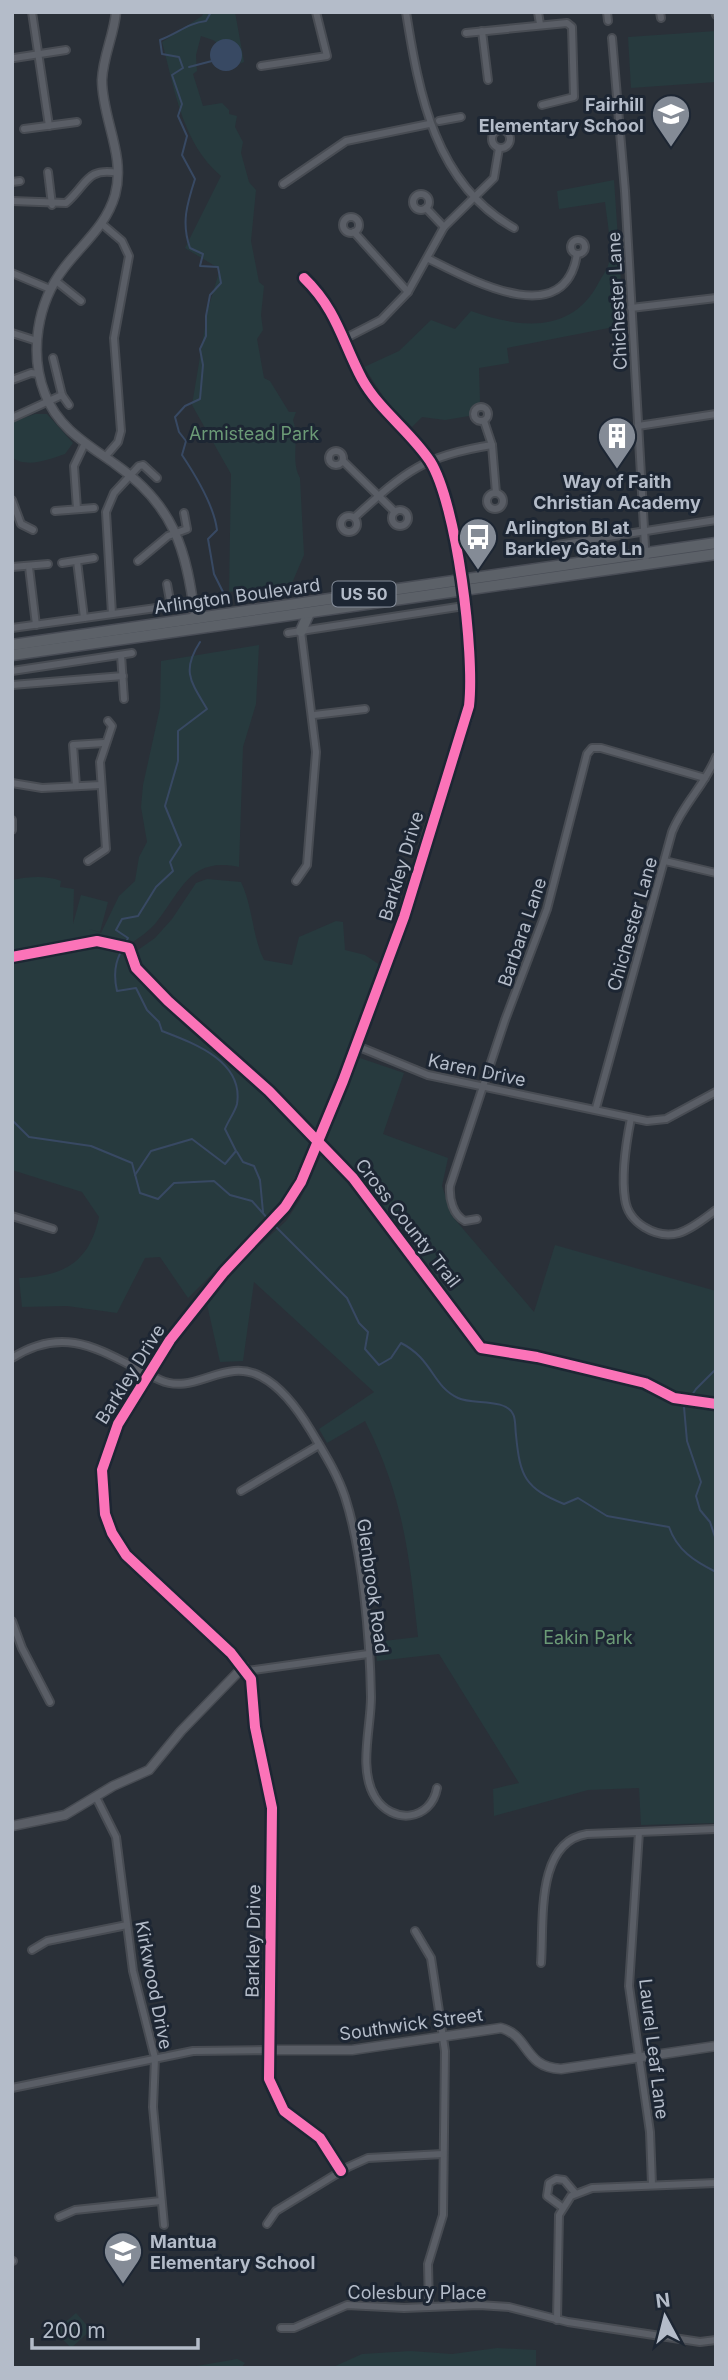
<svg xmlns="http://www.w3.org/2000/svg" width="728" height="2380" font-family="Inter,sans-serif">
<rect width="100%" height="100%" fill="#2a3038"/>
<g fill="#273a3e">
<path d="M204 12H235L244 62 239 64 241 61 213 40 201 36 196 55 197 71 193 74 203 106 222 103 229 110V114L237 116 235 127 243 142 241 153 249 182 256 190 251 241 259 282 264 286 261 315 263 330 257 339 264 378 270 381 289 412H296L293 420C300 439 290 460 300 478L304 555 292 583 229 592 231 474 192 405 208 309 220 269 185 248 221 176C182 143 175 90 162 42L202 16Z"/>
<path d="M716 31V82L631 88 628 37Z"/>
<path d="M614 180 624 325 507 348 509 363 479 368 480 402 472 406 469 416 445 420 422 417 412 427 387 402 364 367 399 351 431 320 455 329 471 311C519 328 572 335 599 282 602 276 608 269 609 262 612 244 607 220 605 202L559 209 557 191Z"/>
<path d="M35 414H47L73 443 65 454C50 459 26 469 12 457V422Z"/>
<path d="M259 645 256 704 243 747 239 867C189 856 181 892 155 924 146 934 135 940 125 948L135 952 155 938 172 919 196 883 207 879 241 882C253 907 252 936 264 960L292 965 299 937 336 921 343 922 345 950 365 955 380 965 352 1049 290 1190C280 1205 266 1218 256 1230L188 1298 160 1257 145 1258 117 1313 67 1306 22 1307 19 1278C64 1276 89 1263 99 1217L82 1192 12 1170V880C29 877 45 875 61 881L60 887 74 889 73 924 81 895 108 902 100 932 89 929 101 933 119 896 135 881 139 857 147 842 141 807 143 785 160 708 161 661Z"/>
<path d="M360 1058 404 1073 383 1134 448 1158 442 1186 452 1216 534 1312 555 1245 716 1291V1823L641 1825 639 1788 588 1790 494 1816 493 1789 519 1783 439 1654 377 1661 375 1642 418 1637C409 1554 404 1498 365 1421L327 1443 319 1429 374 1392 254 1282 243 1361 220 1362 206 1300 237 1266 286 1221 300 1200 322 1153 355 1062Z"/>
<path d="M76 2313 91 2330 71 2348 55 2331Z"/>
<path d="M497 2348 536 2350V2368H331L362 2354 411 2351 452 2354Z"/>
<path d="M237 2359 245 2363 241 2368H185Z"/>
</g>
<circle fill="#384963" cx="226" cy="55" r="16"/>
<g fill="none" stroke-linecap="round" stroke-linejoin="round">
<g stroke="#384963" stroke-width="2">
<path d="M211 12 206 21C188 23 177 34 160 40L162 54 179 57 183 68 172 75 182 104 178 116 187 136 182 155 195 179C187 204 181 223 190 248L203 254 200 266 218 267 221 283 210 295 206 316V336L200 349 203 365 200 399 185 406 175 417 179 432 186 441 182 455C196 476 214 505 217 530L208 539 214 574 224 594"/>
<path d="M189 67 212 61"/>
<path d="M12 1120 29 1137 91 1146 132 1163 140 1193 158 1199 174 1183 214 1181 230 1195 252 1201 269 1220"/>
<path d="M237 1152 243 1162 254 1166 260 1180 263 1212"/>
<path d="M135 1175 151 1151 192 1139 225 1164 236 1151 225 1129C228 1121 235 1112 237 1104 244 1061 193 1043 162 1031L159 1022 147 1010 136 988 117 991C112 969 117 957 128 938L116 930 122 919 138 916 156 887 173 871 170 862 181 845 165 806 178 761V731L207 709C191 682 181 671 200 642"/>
<path d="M273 1224 347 1298 359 1323 368 1332 365 1349 379 1365 391 1358 401 1343C433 1359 432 1386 458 1398 473 1405 505 1398 513 1414 516 1419 515 1429 516 1435 520 1477 525 1488 564 1504L578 1498 607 1516 669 1527C677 1550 694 1561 716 1572"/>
<path d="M716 1369 696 1389 684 1407 687 1441 701 1482 696 1496 700 1510 710 1522 716 1540"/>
</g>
<g stroke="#484c53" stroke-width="10">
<g id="minor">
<path d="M32 12 49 126"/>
<path d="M406 12C419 94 435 184 514 228"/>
<path d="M538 12 540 24"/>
<path d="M607 12 608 21"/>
<path d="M660 12 661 18"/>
<path d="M715 12 716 15"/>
<path d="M482 31 488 80"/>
<path d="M466 33 567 23 572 27 574 97 542 105"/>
<path d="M612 38 625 191 646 564"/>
<path d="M14 58 66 50"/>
<path d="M261 66 327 56 316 12"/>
<path d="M439 121 461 117"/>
<path d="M24 129 77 122"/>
<circle cx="501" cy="139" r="9"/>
<path d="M48 172 52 205"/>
<path d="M12 182 20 181"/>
<path d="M283 184 346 141 429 124"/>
<circle cx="421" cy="202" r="8"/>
<path d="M12 201 66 203C87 185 86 167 118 173"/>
<path d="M426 208 444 227"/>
<circle cx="351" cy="225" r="8"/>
<path d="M102 224 122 241 129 256 114 338 121 431 118 442 105 457"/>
<path d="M354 232 408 292"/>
<circle cx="578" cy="247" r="7"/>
<path d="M429 259C471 280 565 332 577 254"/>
<path d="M12 273 50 289"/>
<path d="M304 278C338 310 342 341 362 379 377 406 403 424 421 448 450 487 452 533 460 580"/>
<path d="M56 281 81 301"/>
<path d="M631 308 716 298"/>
<path d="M12 333 37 341"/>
<path d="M346 338 381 320 408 292 444 227 494 178 499 148"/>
<path d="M53 358 62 395"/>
<path d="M12 380 31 373 39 374"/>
<circle cx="481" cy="414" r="7"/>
<path d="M12 418 62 395 69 405"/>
<path d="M484 421 492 445 496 493"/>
<path d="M638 426 716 414"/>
<circle cx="336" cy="458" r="7"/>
<path d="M343 461 395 512"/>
<circle cx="495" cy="501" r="8"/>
<path d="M12 500 21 524 33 530"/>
<path d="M77 509 74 466 85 443"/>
<circle cx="400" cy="518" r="8"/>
<path d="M55 511 94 508"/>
<circle cx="349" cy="524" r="8"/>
<path d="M355 517C405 472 422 456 492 445"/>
<path d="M532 549 716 520"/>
<path d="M77 561 84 618"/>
<path d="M138 561 168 536 187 529 184 513"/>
<path d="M62 563 94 558"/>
<path d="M12 567 48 564"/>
<path d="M29 567 36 625"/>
<path d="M167 584 171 606"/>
<path d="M112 614 106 512 114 493 139 466 143 465 157 478"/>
<path d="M12 628 214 600"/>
<path d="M288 633 464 606"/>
<path d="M121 655 124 699"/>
<path d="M12 671 132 653"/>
<path d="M12 685 123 676"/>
<path d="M314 715 365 709"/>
<path d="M12 783 42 788 101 785"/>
<path d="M76 786 73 745 104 743"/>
<path d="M12 820V830"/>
<path d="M88 861 106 849 100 762 112 726 108 721"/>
<path d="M665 861 716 873"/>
<path d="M296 881 307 865 316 752 301 631"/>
<path d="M357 1046 428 1075 647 1121 666 1119 716 1092"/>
<path d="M596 1108 672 832C683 804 705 785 716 757"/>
<path d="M631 1118C626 1143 621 1174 625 1199 628 1223 656 1239 679 1233 692 1229 705 1218 716 1210"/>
<path d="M12 1216 53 1229"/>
<path d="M477 1219 465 1221C453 1215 449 1199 450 1186L505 1020 547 909 587 754 592 748H601L705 778"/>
<path d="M12 1358C70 1321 107 1356 160 1380 195 1396 225 1356 262 1377 283 1388 299 1411 311 1431 324 1453 337 1473 345 1497 363 1553 370 1639 371 1697 371 1728 358 1769 375 1797 392 1825 431 1821 437 1788"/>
<path d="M241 1491 319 1445"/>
<path d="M12 1621 22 1648 50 1702"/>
<path d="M247 1671 368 1654"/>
<path d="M96 1797 116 1837 133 1971 155 2058 153 2107 164 2225"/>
<path d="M639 1832 629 1986 650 2132 652 2185"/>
<path d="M415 1931 431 1958 445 2051 443 2215 428 2264 429 2307"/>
<path d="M32 1950 47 1941 127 1925"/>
<path d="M541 1963C544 1923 535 1842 587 1834L716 1829"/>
<path d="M12 2088 193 2051 268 2050 269 2079 279 2105 290 2117 320 2138 341 2171"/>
<path d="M562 2207 547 2196 549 2183 556 2179 564 2180 575 2193"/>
<path d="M59 2217 75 2210 161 2201"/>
<path d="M267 2224 276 2211 348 2167 368 2158 443 2154"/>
<path d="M12 2261H13"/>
<path d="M557 2320 559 2215 571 2196 592 2188 716 2183"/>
<path d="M281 2328H294L347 2305 404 2308 479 2305 509 2307 568 2322 700 2342 716 2340"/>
</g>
</g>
<g stroke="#484c53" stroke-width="11">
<g id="tertiary">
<path d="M116 12C114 35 103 56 102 80 102 119 126 155 115 195 106 226 83 243 64 268 37 303 29 353 45 394 58 428 87 444 115 464 174 505 187 550 195 618"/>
<path d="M460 580 471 655 467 719 428 831 404 917 343 1081 293 1195 281 1213 224 1272 170 1340 118 1424 102 1470 105 1514 112 1533 126 1555 231 1653 251 1679 255 1727 272 1808 268 2050H352L501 2028C530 2036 523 2067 561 2069L716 2046"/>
<path d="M12 1826 65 1815 113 1786 149 1770 181 1731 244 1666"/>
</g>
</g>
<g stroke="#484c55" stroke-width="13">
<g id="primary">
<path d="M301 631 309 613"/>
<path d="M12 645 716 543"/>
<path d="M12 655 716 554"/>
</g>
</g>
<use href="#minor" stroke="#5a5e66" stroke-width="6"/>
<use href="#tertiary" stroke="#5a5e66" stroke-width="8"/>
<use href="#primary" stroke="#5c6168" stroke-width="10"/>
<g stroke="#1d2633" stroke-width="15">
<g id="cycleway">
<path d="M304 278C337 310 342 341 362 379 379 410 410 431 430 461 457 504 475 654 469 706L404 917 343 1081 301 1182 285 1207 224 1272 170 1340 118 1424 102 1470 105 1514 112 1533 126 1555 231 1653 251 1679 255 1727 272 1808 269 2079 284 2111 320 2138 341 2171"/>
<path d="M12 957 97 941 129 948 136 968 168 1001 269 1091 353 1178 481 1348 537 1357 645 1383 674 1398 716 1404"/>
</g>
</g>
<use href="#cycleway" stroke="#fb73b8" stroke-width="10"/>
</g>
<defs>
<g id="school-pin" transform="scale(2.0125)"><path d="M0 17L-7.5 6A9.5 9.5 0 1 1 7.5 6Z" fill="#848b96" stroke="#1d2633"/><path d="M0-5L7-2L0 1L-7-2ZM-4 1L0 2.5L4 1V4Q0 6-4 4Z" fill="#fff"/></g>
<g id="building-pin" transform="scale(2.0125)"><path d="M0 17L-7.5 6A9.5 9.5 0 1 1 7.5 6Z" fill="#848b96" stroke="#1d2633"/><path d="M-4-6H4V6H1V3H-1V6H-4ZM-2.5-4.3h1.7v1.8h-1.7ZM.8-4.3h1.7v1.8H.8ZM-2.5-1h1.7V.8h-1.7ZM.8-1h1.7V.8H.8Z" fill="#fff"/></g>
<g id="bus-pin" transform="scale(2.0125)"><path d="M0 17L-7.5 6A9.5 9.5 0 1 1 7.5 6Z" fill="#848b96" stroke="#1d2633"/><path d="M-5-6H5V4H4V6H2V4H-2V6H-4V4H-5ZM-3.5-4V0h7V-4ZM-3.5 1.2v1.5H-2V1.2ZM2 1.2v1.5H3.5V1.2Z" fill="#fff"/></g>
</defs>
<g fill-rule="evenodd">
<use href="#school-pin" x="671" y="114"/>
<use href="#building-pin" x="617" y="436"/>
<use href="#bus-pin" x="478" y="537"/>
<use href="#school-pin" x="123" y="2251"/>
</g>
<g text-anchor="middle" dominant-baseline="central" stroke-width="6" stroke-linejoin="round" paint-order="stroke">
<rect fill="#1d2633" stroke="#878f9c" stroke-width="2" x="332.5" y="581.5" width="63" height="25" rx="5"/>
<g font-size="16" font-weight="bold" fill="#b4bcc9">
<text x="364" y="594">US 50</text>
</g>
<g font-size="18" font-weight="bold" fill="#b4bcc9" stroke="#1d2633" text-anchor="start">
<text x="644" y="104" text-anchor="end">Fairhill<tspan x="644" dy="21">Elementary School</tspan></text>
<text x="617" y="481" text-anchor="middle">Way of Faith<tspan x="617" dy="21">Christian Academy</tspan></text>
<text x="505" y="527">Arlington Bl at<tspan x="505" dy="21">Barkley Gate Ln</tspan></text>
<text x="150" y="2241">Mantua<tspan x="150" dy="21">Elementary School</tspan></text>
</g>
<g font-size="18" fill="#b4bcc9" stroke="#1d2633">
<text transform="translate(617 301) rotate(-93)">Chichester Lane</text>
<text transform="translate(237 596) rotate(-8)">Arlington Boulevard</text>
<text transform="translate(401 866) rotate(-73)">Barkley Drive</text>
<text transform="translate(632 924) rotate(-74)">Chichester Lane</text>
<text transform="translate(522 932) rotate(-71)">Barbara Lane</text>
<text transform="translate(477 1070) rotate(12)">Karen Drive</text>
<text transform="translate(408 1223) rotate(52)">Cross County Trail</text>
<text transform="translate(130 1374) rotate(-58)">Barkley Drive</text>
<text transform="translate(373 1586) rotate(82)">Glenbrook Road</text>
<text transform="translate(253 1941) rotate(-89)">Barkley Drive</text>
<text transform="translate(154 1985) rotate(79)">Kirkwood Drive</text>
<text transform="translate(411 2024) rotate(-8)">Southwick Street</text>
<text transform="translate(654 2049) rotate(83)">Laurel Leaf Lane</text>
<text x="417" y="2292">Colesbury Place</text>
</g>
<g font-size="18" fill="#6b9a76" stroke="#1d2633">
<text x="254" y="433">Armistead Park</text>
<text x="588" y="1637">Eakin Park</text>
</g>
</g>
<rect width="728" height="2380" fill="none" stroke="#b4bcc9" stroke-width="28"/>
<g transform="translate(665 2317) rotate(353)" stroke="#1d2633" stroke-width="5" paint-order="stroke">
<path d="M0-5L12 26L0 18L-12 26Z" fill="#b4bcc9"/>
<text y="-10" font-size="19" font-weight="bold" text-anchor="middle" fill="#b4bcc9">N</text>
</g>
<path d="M32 2338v10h166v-10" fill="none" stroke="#b4bcc9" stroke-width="3.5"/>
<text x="42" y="2338" font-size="21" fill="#b4bcc9" stroke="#1d2633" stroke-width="5" paint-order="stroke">200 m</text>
</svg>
